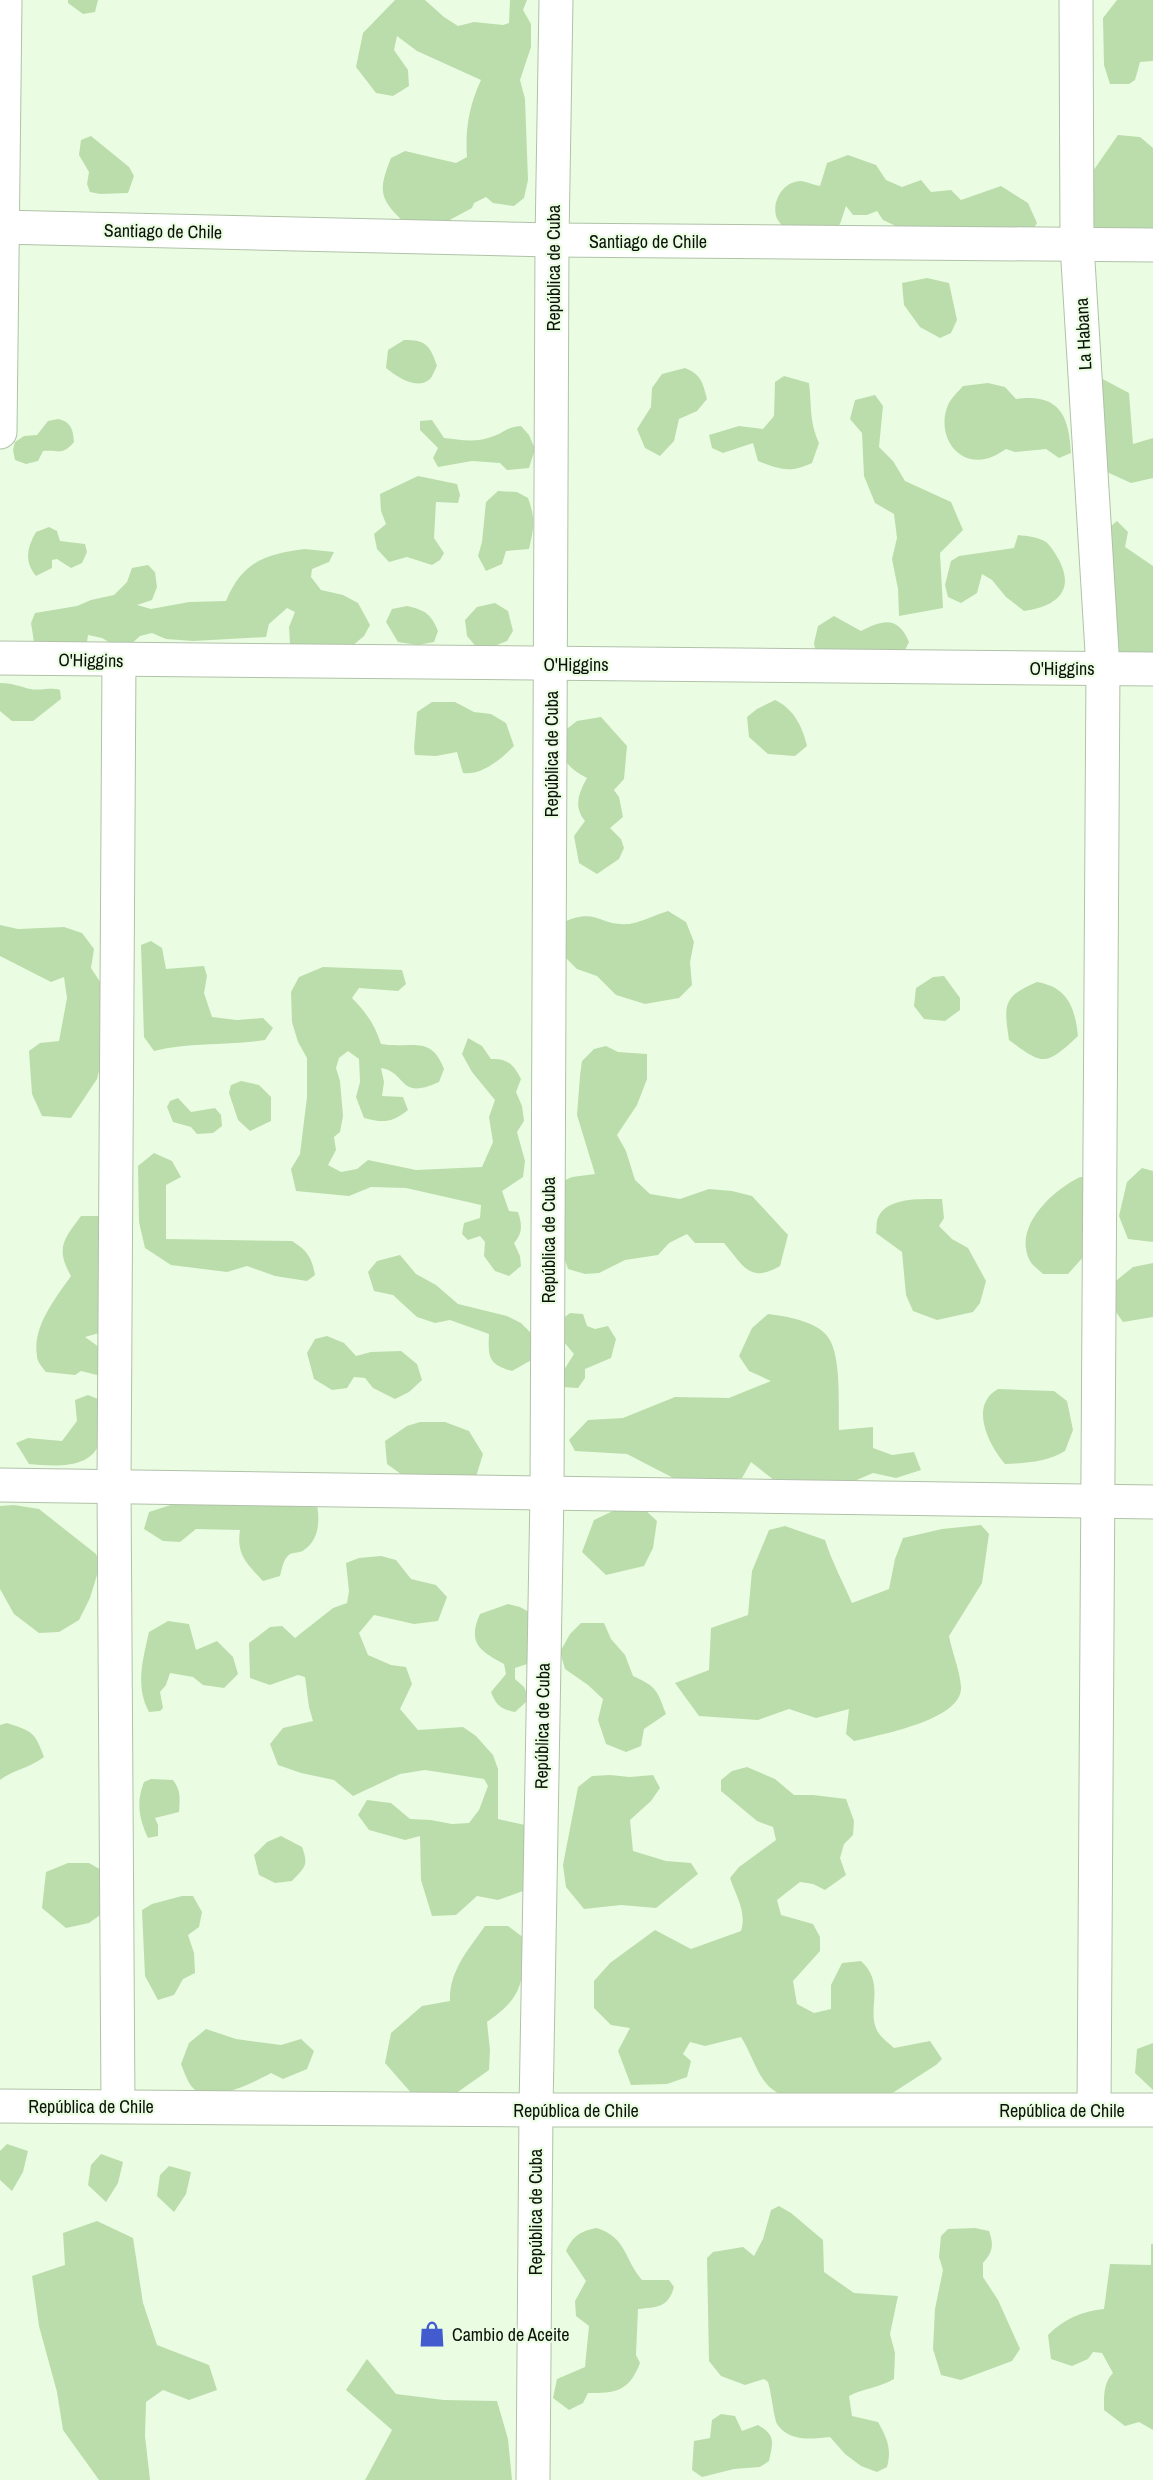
<svg xmlns="http://www.w3.org/2000/svg" width="1153" height="2480" font-family="'Archivo Narrow',sans-serif">
<rect width="100%" height="100%" fill="#eafde2"/>
<g fill="#bbddab">
<path d="M68 0H98L95 12 83 14 68 3Z"/>
<path d="M395 0H425L444 17 458 26 474 22 503 25 509 23 510 0H527L523 10 531 24V47L520 80 525 99 528 180 524 198 514 206 493 203 486 197 474 203 472 208 446 222 407 225C380 199 377 193 391 158L405 151 456 163 467 157C465 129 469 106 481 80L417 51 397 36 394 50 408 70 409 86 393 96 376 93 356 67 363 33Z"/>
<path d="M1117 0H1153V61L1140 62 1135 80 1129 84H1110L1104 65 1103 18Z"/>
<path d="M1118 135 1140 137 1153 148V245L1110 233 1088 224 1091 174Z"/>
<path d="M91 136 129 167 134 176 128 193 100 194 90 192 87 184 89 172 79 155 81 140Z"/>
<path d="M848 155 876 165 886 180 902 187 921 180 931 192 951 190 961 200 1001 186 1028 203 1037 223 1024 244 900 228 883 220 877 211 867 215H853L846 206 840 224 824 242 784 228C782 225 777 220 776 216 772 200 784 181 801 181 807 182 814 185 820 186L827 163Z"/>
<path d="M927 278 949 283 957 320 951 333 940 338 920 327 904 305 902 283Z"/>
<path d="M404 340C426 340 430 345 437 366 435 369 433 376 430 379 417 391 396 376 386 368L388 350Z"/>
<path d="M685 368C701 374 703 383 707 399L697 411 679 419 674 441 660 456 645 448 637 429 651 407 652 388 662 374Z"/>
<path d="M784 376 809 383C812 408 809 420 819 443L812 463C790 473 780 470 758 461L753 443 723 453 712 448 709 435 739 426 763 429 774 416 775 382Z"/>
<path d="M1097 376 1129 393 1133 444 1153 438V478L1131 483 1098 468Z"/>
<path d="M988 383 1005 387 1016 399C1059 393 1069 415 1071 453L1059 458 1046 449 1015 452 1006 449C1001 452 995 456 989 458 956 468 936 433 948 405 951 398 958 392 963 386Z"/>
<path d="M875 395 883 406 879 447 893 461 905 481 951 502 963 530 940 553 943 608 899 616 898 589 892 559 897 538 894 514 875 503 864 476 862 433 850 419 855 400Z"/>
<path d="M58 419C71 422 73 429 74 442 61 457 58 449 43 451L38 461 26 464 15 460 13 450 15 442 24 436 37 435 48 421Z"/>
<path d="M432 420 444 438C461 440 477 443 494 436 507 431 504 428 521 426L529 435 535 449 529 468 507 470 500 463 472 461 438 467 433 458 438 448 420 430V421Z"/>
<path d="M418 476 457 484 460 495 458 503 436 502 434 538 444 553 440 560 432 565 407 557 389 562 377 549 374 534 386 524 381 511 380 494Z"/>
<path d="M498 491 517 492 528 498C536 520 534 527 529 549L506 551 502 564 486 571 478 556 482 542 486 502Z"/>
<path d="M1117 521 1128 532 1125 547 1153 566V667L1138 665 1113 648 1103 533Z"/>
<path d="M49 527 57 531 60 541 85 544 87 552 82 563 71 568 57 559 52 560V568L36 576C24 561 27 548 36 532Z"/>
<path d="M1018 535C1027 536 1038 537 1046 542 1051 546 1057 556 1060 562 1075 593 1054 607 1024 611L1006 597 992 580 982 574 977 593 961 603 948 597 945 585 951 561 959 556 1014 548Z"/>
<path d="M305 549 334 552 329 562 312 569 311 577 321 590 343 595 358 603 370 625 364 636 345 652 290 644 289 627 295 612 287 608 269 624 266 637 193 641 166 639 152 633 140 636 131 644 117 647 102 638 88 635 87 642C69 651 53 648 34 642L31 623 35 613 77 606 91 600 114 595 127 582 132 568 148 565 155 572 157 587 152 600 137 605 151 609 189 602 226 601C242 562 265 554 305 549Z"/>
<path d="M495 603 508 611 513 631 507 641 492 647 478 649 467 636 465 620 477 607Z"/>
<path d="M407 606C425 610 431 614 438 631L434 642 418 645 398 642 386 622 392 609Z"/>
<path d="M834 616 861 631C882 620 898 615 909 642L902 656 816 654 814 643 818 626Z"/>
<path d="M0 683C11 683 19 686 30 689 40 691 50 687 60 690L61 699 33 721H12L0 711Z"/>
<path d="M775 700C794 709 802 726 807 746L795 756 768 754 749 737 747 717 757 709Z"/>
<path d="M432 702H455L474 712 491 714 506 723 514 746C502 758 482 776 463 773L457 752 436 756 415 755 414 748 417 712Z"/>
<path d="M601 717 627 746 624 779 614 790 619 797 623 817 610 828 621 839 624 848 619 859 597 874 579 863 574 836 585 821C573 807 579 792 587 778 563 765 560 757 564 731L577 721Z"/>
<path d="M668 911 686 922 694 942 690 962 692 985 679 998 645 1004 616 995 597 976 577 969 563 955 564 922C597 907 599 926 628 924 636 924 658 914 668 911Z"/>
<path d="M0 925 18 929 64 927 82 933 94 949 91 968 104 988 105 1047 97 1079 71 1118 42 1116 32 1094 29 1051 40 1043 59 1041 67 998 64 977 51 982 0 956Z"/>
<path d="M151 941 162 948 166 969 204 966 207 976 204 993 212 1017 237 1020 263 1018 273 1028 265 1040C228 1046 190 1042 154 1051L144 1037 141 945Z"/>
<path d="M323 967 402 970 406 984 398 991 359 988 352 998C366 1012 375 1025 381 1044 412 1049 431 1034 444 1069L439 1082C398 1101 407 1072 381 1068L384 1082 382 1096 403 1097 408 1110C392 1123 383 1123 364 1118L356 1097 360 1082 359 1059 348 1051 339 1058 336 1068 340 1081 343 1116 340 1132 334 1137 336 1150 328 1165 341 1172 357 1169 368 1160 416 1170 482 1167 493 1142 489 1117 495 1100 472 1072 462 1054 468 1038 482 1046 491 1059C508 1058 514 1065 521 1079L516 1092 522 1106 524 1121 517 1132 525 1161 523 1177 502 1191 509 1211 518 1212C522 1224 523 1233 514 1243L520 1256 521 1266 509 1276 495 1271 484 1256 485 1242 480 1236 468 1240 462 1234 464 1223 480 1218 481 1205 406 1188 371 1187 349 1196 296 1191 291 1169 300 1154 307 1097V1058L298 1042 292 1022 291 992 299 977Z"/>
<path d="M944 976 960 998V1010L945 1021 924 1019 914 1006 916 988 933 977Z"/>
<path d="M1037 982C1068 987 1075 1008 1078 1036 1046 1066 1044 1066 1009 1040 1004 1005 1002 997 1037 982Z"/>
<path d="M606 1046 618 1052 647 1054V1079L637 1105 617 1135 626 1151 635 1180 650 1194 680 1199 709 1189 732 1191 752 1196 788 1235 780 1266C749 1284 743 1265 724 1243H695L687 1234 669 1243 658 1255 625 1260 599 1273 585 1274 568 1269 561 1248 556 1184 572 1177 595 1174 577 1115 580 1076 582 1061 594 1049Z"/>
<path d="M241 1081 259 1085 271 1097V1121L250 1131 238 1120 229 1093 231 1085Z"/>
<path d="M178 1098 191 1112 215 1108 221 1115 222 1126 213 1133 197 1134 191 1127 173 1122 167 1107 170 1101Z"/>
<path d="M154 1153 172 1161 181 1177 166 1185V1239L292 1241C307 1250 312 1258 315 1275L307 1281 275 1276 247 1266 227 1272 171 1265 145 1248 139 1222 138 1166Z"/>
<path d="M1142 1168 1153 1171V1242L1128 1239 1119 1216 1127 1182Z"/>
<path d="M1080 1177 1102 1178 1085 1255 1068 1274H1043C1039 1270 1032 1265 1030 1261 1012 1227 1053 1190 1080 1177Z"/>
<path d="M931 1199H942L944 1218 939 1226 952 1239 968 1248 986 1281 980 1303 973 1312 937 1320 913 1311 906 1295 902 1252 876 1233C877 1228 876 1221 878 1218 885 1199 915 1199 931 1199Z"/>
<path d="M81 1216H113L99 1333 85 1337 99 1347 101 1376 81 1371 75 1375 46 1372C43 1368 37 1362 37 1356 32 1327 55 1299 71 1276 55 1248 64 1239 81 1216Z"/>
<path d="M400 1255 416 1274 436 1285 458 1304 507 1316 521 1323 535 1337V1358L512 1371C488 1364 488 1357 489 1334L450 1320 435 1323 417 1317 393 1295 374 1291 368 1272 377 1261Z"/>
<path d="M1153 1263V1317L1123 1322 1113 1308 1112 1284 1133 1267Z"/>
<path d="M570 1313 583 1314 587 1326 595 1329 608 1326 616 1339 611 1358 585 1369V1378L578 1388 562 1387V1373L574 1354 559 1336 561 1320Z"/>
<path d="M768 1314C785 1316 817 1321 828 1337 842 1357 838 1406 839 1430L873 1427V1448L892 1455 914 1452 921 1470 896 1478 873 1473 852 1482 784 1488 751 1462 742 1478 699 1485 683 1483 627 1454 575 1451 569 1440 588 1420 623 1418 675 1397 729 1398 771 1381 749 1371 739 1356 752 1328Z"/>
<path d="M327 1336 344 1343 356 1356 371 1352 401 1351 417 1364 422 1380 409 1392 395 1399 373 1388 365 1378 354 1377 347 1388 332 1390 314 1379 307 1353 315 1339Z"/>
<path d="M998 1389 1054 1391 1067 1401 1073 1430 1065 1451C1048 1462 1025 1463 1005 1464 988 1444 969 1405 998 1389Z"/>
<path d="M88 1395 98 1399C99 1411 103 1426 101 1437 95 1471 53 1466 29 1464L16 1443 28 1438 62 1441 77 1421 75 1400Z"/>
<path d="M420 1422H445L469 1431 483 1454 475 1480 405 1477 387 1464 385 1441 407 1426Z"/>
<path d="M186 1500 317 1505C320 1521 319 1540 304 1550 301 1553 294 1552 290 1554 283 1559 282 1569 280 1576L263 1581C247 1564 236 1555 240 1530L196 1529 180 1542 163 1541 144 1529 149 1512Z"/>
<path d="M14 1505 39 1509 96 1554 100 1565 90 1598 79 1620 59 1632 39 1633 14 1614 0 1589V1506Z"/>
<path d="M643 1508 657 1521 653 1548 644 1566 606 1575 582 1552 594 1520 617 1509Z"/>
<path d="M981 1525 989 1534 982 1583 949 1636C952 1652 960 1671 961 1687 963 1720 878 1735 854 1741L846 1734 849 1709 816 1718 789 1709 758 1720 699 1716 675 1683 709 1670 711 1628 748 1615 752 1571 769 1530 785 1526 825 1540C832 1562 843 1582 852 1603L889 1589 895 1559 903 1538 942 1529Z"/>
<path d="M381 1556 396 1560 411 1579 436 1585 447 1597 438 1621 414 1624 374 1615 359 1633 368 1655 391 1665 406 1667 412 1684 400 1709 418 1730 463 1727 476 1736 493 1755 498 1769V1819L525 1825 523 1891 498 1900 477 1896 456 1915 432 1916 421 1880 420 1836 405 1840 369 1830 358 1815 367 1800 391 1803 410 1819 431 1820 452 1824 469 1823 479 1810 488 1786 484 1779 425 1770 400 1774 353 1796 334 1780 301 1773 278 1765 270 1744 283 1728 313 1721 309 1707 305 1677 298 1675 270 1685 250 1678 249 1643 270 1627 282 1626 295 1638 333 1608 347 1603 349 1591 346 1563 359 1558Z"/>
<path d="M508 1604 520 1607 529 1612 533 1662 515 1668V1679L524 1687 528 1696 526 1702 515 1712C500 1709 496 1705 491 1692L506 1674 504 1664C480 1651 467 1643 480 1614Z"/>
<path d="M168 1621 189 1624 196 1650 217 1641 233 1657 238 1674 224 1688 203 1685 193 1677 170 1673 166 1685 160 1692 163 1708 160 1711 149 1712C135 1686 143 1659 149 1632Z"/>
<path d="M581 1623H604L611 1639 625 1655 633 1676C657 1687 657 1690 666 1714L644 1729 641 1746 626 1752 606 1744 598 1720 603 1699 588 1685 565 1669 560 1652 570 1634Z"/>
<path d="M7 1723C32 1731 35 1732 44 1757 28 1769 12 1770 0 1780V1725Z"/>
<path d="M747 1767 775 1779 794 1795H813L846 1799 854 1821 853 1835 844 1844 840 1858 846 1875 825 1890 813 1884 800 1882 777 1900 781 1915 813 1924 820 1937V1951L793 1981 797 2004 814 2013 831 2009V1985L842 1963 861 1961C888 1986 863 2012 880 2035 884 2040 890 2044 894 2048L930 2041 942 2059 936 2065 894 2092 876 2098C847 2083 802 2113 772 2089 758 2079 751 2052 741 2037L705 2046 690 2042 683 2054 691 2061 687 2077 667 2084 631 2085 618 2051 630 2028 611 2025 594 2008V1981L610 1963 655 1930 691 1949 741 1931C747 1912 736 1896 730 1878L739 1867 776 1840 773 1827 757 1821 721 1791V1780L732 1771Z"/>
<path d="M610 1775 630 1777 653 1775 660 1788 651 1801 630 1820 633 1851 666 1861 691 1863 698 1874 656 1908 621 1905 584 1909 566 1887 563 1865 578 1787 592 1776Z"/>
<path d="M151 1779 173 1780C181 1790 180 1799 179 1812L155 1818 158 1825V1836L148 1838C139 1818 136 1802 144 1782Z"/>
<path d="M281 1836 302 1847C309 1866 305 1867 292 1881L275 1883 259 1875 254 1855 267 1842Z"/>
<path d="M68 1863H89L103 1871V1913L89 1923 66 1928 42 1908 46 1872Z"/>
<path d="M182 1896H193L202 1912 199 1927 188 1935 194 1953 195 1973 183 1979 174 1995 158 2000 145 1976 142 1910 152 1904Z"/>
<path d="M485 1926H508L524 1938C523 1980 525 1996 487 2022L490 2050 489 2070 455 2094 413 2095 385 2063 391 2033 422 2006 450 2001C449 1971 468 1950 485 1926Z"/>
<path d="M206 2029 236 2039 281 2045 301 2039 314 2051 307 2069 283 2079 271 2073C255 2082 210 2105 194 2089 188 2084 184 2071 181 2064L189 2043Z"/>
<path d="M1153 2043V2090L1135 2073 1137 2049Z"/>
<path d="M7 2144 28 2151 23 2172 12 2191 0 2180V2151Z"/>
<path d="M101 2154 123 2162 118 2183 106 2202 88 2185 91 2165Z"/>
<path d="M169 2166 191 2172 186 2194 174 2212 157 2196 160 2175Z"/>
<path d="M779 2206 791 2213 823 2240 824 2272 854 2293 898 2296 890 2334 895 2353 894 2379C879 2388 864 2388 849 2396L852 2416 878 2422C887 2438 892 2449 887 2467L877 2472 861 2466 845 2454 830 2437C812 2439 789 2442 777 2424 774 2419 771 2391 768 2382L764 2379 745 2385 721 2376 709 2361 707 2258 713 2252 743 2247 754 2256 763 2239 771 2210Z"/>
<path d="M97 2221 133 2238 143 2303 157 2345 209 2365 217 2390 189 2400 163 2390 146 2402 145 2436 150 2480H99L63 2430 57 2392 39 2326 32 2276 65 2265 63 2233Z"/>
<path d="M597 2228C627 2238 624 2259 642 2280H669L674 2287C668 2308 657 2307 638 2309L636 2355 640 2363C629 2392 615 2393 588 2393L583 2403 569 2410 553 2398 557 2379 585 2367 589 2326 576 2316 575 2301 586 2281 566 2251C573 2236 580 2231 597 2228Z"/>
<path d="M975 2228 989 2231C994 2245 993 2252 983 2263V2277L998 2300 1020 2349 1012 2361 961 2380 941 2375 933 2349 935 2309 943 2270 939 2257 941 2236 948 2229Z"/>
<path d="M1151 2244H1153V2430L1139 2422 1125 2426 1104 2410C1104 2397 1103 2383 1113 2373L1102 2353 1093 2352 1088 2359 1072 2366 1051 2359 1048 2335C1064 2319 1082 2311 1104 2309L1110 2264 1151 2265Z"/>
<path d="M367 2359 396 2394 444 2400 497 2401 508 2439 512 2480H365L392 2430 346 2390Z"/>
<path d="M721 2414 735 2416 742 2431 758 2425C776 2435 773 2442 769 2461L760 2467 734 2469 702 2477 692 2470 694 2441 710 2438 712 2420Z"/>
</g>
<g fill="none" stroke-linecap="round" stroke-linejoin="round">
<g stroke="#b0c2a8" stroke-width="35">
<g id="minor">
<path d="M1076 0 1077 245 1103 668 1094 2109"/>
<path d="M0 227 552 240 1153 245"/>
<path d="M0 432 5 0"/>
<path d="M0 658 1153 669"/>
<path d="M0 1485 1153 1502"/>
<path d="M118 2105 114 1486 119 660"/>
<path d="M0 2106 536 2110H1153"/>
</g>
</g>
<g stroke="#b0c2a8" stroke-width="35">
<path id="secondary" d="M533 2480 536 2110 547 1493 552 240 556 0"/>
</g>
<use href="#minor" stroke="#fff" stroke-width="33"/>
<use href="#secondary" stroke="#fff" stroke-width="33"/>
</g>
<defs>
<g id="shop-bare" transform="scale(2.07)"><path d="M-5-2.5h2.3a2.7 3.5 0 0 1 5.4 0H5L5.5 6h-11ZM-1.5-2.5h3a1.5 2.3 0 0 0-3 0Z" fill="#425bce" stroke="#eafde2" stroke-width="2.5" paint-order="stroke"/></g>
</defs>
<g fill-rule="evenodd">
<use href="#shop-bare" x="432" y="2334"/>
</g>
<g text-anchor="middle" dominant-baseline="central" stroke-width="4.5" stroke-linejoin="round" paint-order="stroke">
<g font-size="18" fill="#0b1209" stroke="#eafde2">
<text transform="translate(163 231) rotate(1)">Santiago de Chile</text>
<text x="648" y="241">Santiago de Chile</text>
<text transform="translate(553 268) rotate(-90)">República de Cuba</text>
<text transform="translate(1083 334) rotate(-93)">La Habana</text>
<text transform="translate(91 660) rotate(1)">O'Higgins</text>
<text x="576" y="664">O'Higgins</text>
<text x="1062" y="668">O'Higgins</text>
<text transform="translate(551 754) rotate(-90)">República de Cuba</text>
<text transform="translate(548 1240) rotate(-90)">República de Cuba</text>
<text transform="translate(542 1726) rotate(-89)">República de Cuba</text>
<text x="91" y="2106">República de Chile</text>
<text x="576" y="2110">República de Chile</text>
<text x="1062" y="2110">República de Chile</text>
<text transform="translate(535 2212) rotate(-90)">República de Cuba</text>
</g>
<g font-size="18" fill="#0b1209" stroke="#eafde2" text-anchor="start">
<text x="452" y="2334">Cambio de Aceite</text>
</g>
</g>
</svg>
